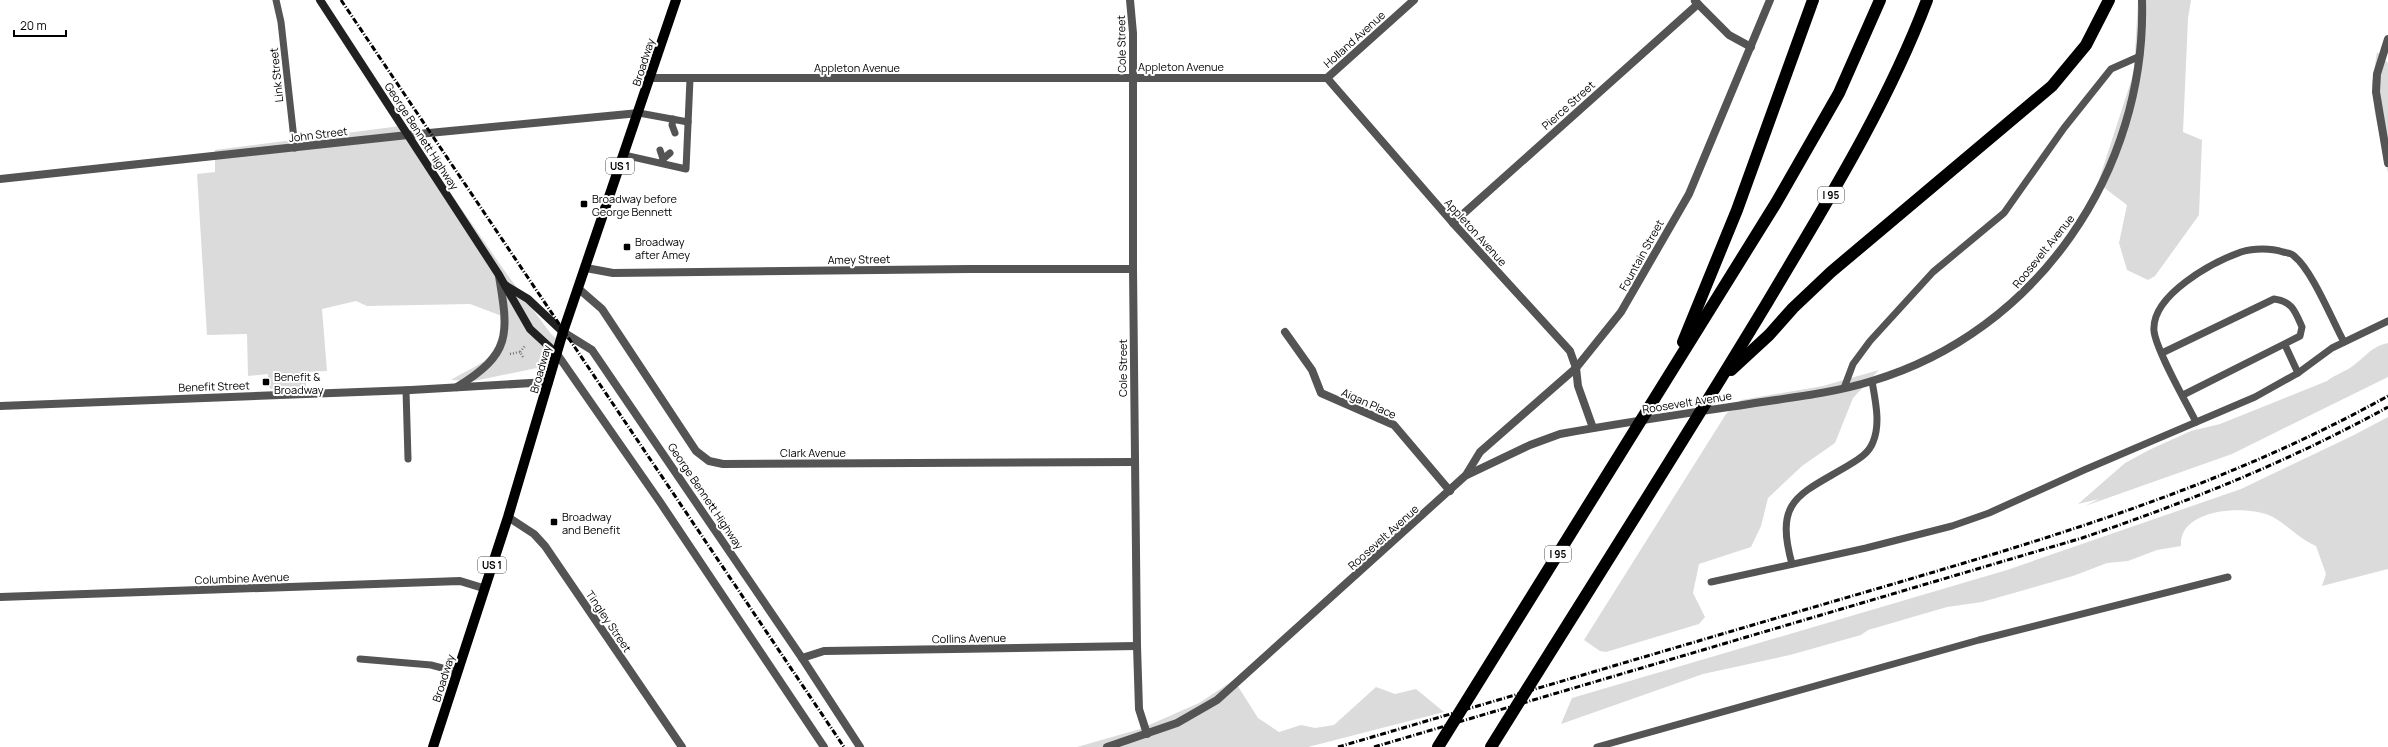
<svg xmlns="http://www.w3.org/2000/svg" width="2388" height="747" font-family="Manrope,sans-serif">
<rect width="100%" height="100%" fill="#fff"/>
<g fill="#dbdbdb">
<path d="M2138 0H2191L2188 18 2183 132 2202 140 2199 215 2155 276 2148 280 2127 270 2119 243 2127 205 2098 183 2134 72Z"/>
<path d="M2377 52 2388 63V173L2375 114 2372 84Z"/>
<path d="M400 126 409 129 413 139 504 270 551 334 559 341 551 365 474 381 451 380C481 361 503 361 502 316L470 304 367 306 356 301 322 309 327 371 306 372V387L271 389 268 386V374L248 376 247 334 207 335 197 174 215 172V150Z"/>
<path d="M2388 343V377L2232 454 2085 506 2099 499 2078 504 2125 463 2149 450 2191 431 2220 424 2327 381C2336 374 2345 372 2354 365 2366 356 2372 346 2388 343Z"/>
<path d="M1879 370 1853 398 1835 443 1802 466 1768 498 1761 526 1751 547 1699 564 1693 593 1705 617 1699 624 1606 652 1600 651 1584 640 1726 414 1741 400 1823 386Z"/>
<path d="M2388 417V569L2322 586 2326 574 2316 546C2298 538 2289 526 2273 517 2248 504 2178 508 2181 546L2157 550 2128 561 2107 563 2073 576 1982 602 1947 607 1868 630 1861 635 1790 655 1703 674 1561 724 1572 698 2007 570 2241 489 2354 435Z"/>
<path d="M1234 680 1258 718 1279 732 1301 725 1315 728 1334 725 1376 687 1395 694 1416 689 1444 712 1308 747H1077L1140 729 1199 703Z"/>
</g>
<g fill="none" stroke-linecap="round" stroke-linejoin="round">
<g stroke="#767676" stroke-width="2.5" stroke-dasharray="1 2" stroke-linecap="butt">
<path d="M510 354 520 352"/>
<path d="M523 357 520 352 525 346"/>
</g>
<g stroke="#545454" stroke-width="7">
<path d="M276 0 281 22 295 148"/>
<path d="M639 113 688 122"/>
<path d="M673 119 672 125 675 133"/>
<path d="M660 150 663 159"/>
<path d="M624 155 686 169 690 79"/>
<path d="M662 163 663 159 670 153"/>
<path d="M2285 345 2298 373"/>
<path d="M2162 353 2274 299C2292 301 2295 311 2302 327L2300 336 2183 395"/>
<path d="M1844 388 1853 364 1870 341 1933 272 2004 213 2064 128 2111 69 2138 57"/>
<path d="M406 390 408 459"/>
<path d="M2196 422C2186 402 2156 350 2154 331 2151 295 2213 262 2241 252 2254 248 2271 248 2283 252 2287 253 2292 253 2294 256 2312 270 2332 320 2344 342"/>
<path d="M1792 564C1774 499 1799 495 1849 465 1859 459 1869 453 1873 442 1881 423 1875 400 1872 381"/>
<path d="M1711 582 1866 548 1952 526 1989 513 2084 470 2255 397 2298 373 2332 348 2388 321"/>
<path d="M360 659 431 665 457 672"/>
<path d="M1597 747 1979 640 2228 577"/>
</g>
<g stroke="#545454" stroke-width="8">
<path d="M1130 0 1133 33V269L1137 646 1139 709 1147 734"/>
<path d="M1695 1 1729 35 1751 47"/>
<path d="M2388 39 2377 74 2376 92 2388 163"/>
<path d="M651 78H1327L1453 223 1570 351 1576 368"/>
<path d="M1327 78 1414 0"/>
<path d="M0 179 408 135 639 113"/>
<path d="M1453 223 1698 4"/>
<path d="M586 268 613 273 969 269H1133"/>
<path d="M579 289 602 309 696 451 709 461 723 464 1134 462"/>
<path d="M1285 332 1312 370 1321 393 1394 425 1450 491"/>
<path d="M508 517 534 534 545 546 682 747"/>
<path d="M0 597 460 581 483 588"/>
<path d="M802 658 824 651 1137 646"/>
</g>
<g stroke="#545454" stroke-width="8">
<path d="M563 332 592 350 802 658 860 747"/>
<path d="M557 354 660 502 824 747"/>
<path d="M1576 368 1578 386 1593 428"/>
<path d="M457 387C511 354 509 335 499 276"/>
<path d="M0 406 411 390 549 382"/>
<path d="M1466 475 1480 452 1576 368 1621 312 1689 194 1770 0"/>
<path d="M1107 747 1177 723 1217 700 1465 476 1530 445 1560 434C1620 423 1682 414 1743 405 1786 398 1830 394 1872 381 2037 332 2147 171 2142 0"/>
</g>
<g stroke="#212121" stroke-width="8">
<path d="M320 0 499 275 530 329 557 354"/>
<path d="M505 285 528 299 563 332"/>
</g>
<path stroke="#000" stroke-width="10" d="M433 747 508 517 563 332 676 0"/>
<g stroke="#000" stroke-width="12">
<path d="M1683 342 1737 210 1813 0"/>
<path d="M1731 370 1769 335 1793 308 1831 272 2052 86 2086 45 2109 0"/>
<path d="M1438 747 1776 203 1839 93 1880 0"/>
<path d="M1491 747C1583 599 1677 452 1767 303 1825 205 1886 108 1927 0"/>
</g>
<g stroke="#000" stroke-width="3" stroke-dasharray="6 2 1 2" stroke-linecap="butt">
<path d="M341 0 844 747"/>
<path d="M1338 747C1509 697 1680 646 1852 596 2037 542 2218 490 2388 396"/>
<path d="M1374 747 2082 538C2188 502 2290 461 2388 407"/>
</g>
</g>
<g fill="#000" stroke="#fff" stroke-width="1.5">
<rect x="580" y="200" width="8" height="8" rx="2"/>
<rect x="623" y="243" width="8" height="8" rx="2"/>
<rect x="262" y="378" width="8" height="8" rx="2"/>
<rect x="550" y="518" width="8" height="8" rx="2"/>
</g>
<g text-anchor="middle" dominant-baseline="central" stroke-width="4" stroke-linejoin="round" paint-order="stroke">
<g fill="#fff" stroke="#4c4c4c" stroke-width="1">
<rect x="606" y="158" width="28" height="16" rx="3"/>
<rect x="1818" y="187" width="26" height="16" rx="3"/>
<rect x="1545" y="546" width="26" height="16" rx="3"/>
<rect x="478" y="557" width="28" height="16" rx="3"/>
</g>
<g font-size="10" font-weight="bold" fill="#000">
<text x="620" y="166">US 1</text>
<text x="1831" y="195">I 95</text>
<text x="1558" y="554">I 95</text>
<text x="492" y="565">US 1</text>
</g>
<g font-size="11" fill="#000" stroke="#fff">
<text transform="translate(1354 39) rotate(-42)">Holland Avenue</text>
<text transform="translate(1121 44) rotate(-91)">Cole Street</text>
<text transform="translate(643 62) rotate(-72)">Broadway</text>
<text x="1181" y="66">Appleton Avenue</text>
<text x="857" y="67">Appleton Avenue</text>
<text transform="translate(276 75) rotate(-96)">Link Street</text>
<text transform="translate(1568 105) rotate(-42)">Pierce Street</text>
<text transform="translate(318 134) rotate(-7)">John Street</text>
<text transform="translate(422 136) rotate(57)">George Bennett Highway</text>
<text transform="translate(1476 232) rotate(48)">Appleton Avenue</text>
<text transform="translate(2043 251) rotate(-51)">Roosevelt Avenue</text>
<text transform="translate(1641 255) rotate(-61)">Fountain Street</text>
<text transform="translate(859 259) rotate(-1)">Amey Street</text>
<text transform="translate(1122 368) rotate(-90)">Cole Street</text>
<text transform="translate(540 369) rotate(-74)">Broadway</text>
<text transform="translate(214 386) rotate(-2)">Benefit Street</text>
<text transform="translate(1687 402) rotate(-9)">Roosevelt Avenue</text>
<text transform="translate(1369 403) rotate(24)">Aigan Place</text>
<text x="813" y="452">Clark Avenue</text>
<text transform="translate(706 496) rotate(56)">George Bennett Highway</text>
<text transform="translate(1383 537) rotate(-42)">Roosevelt Avenue</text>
<text transform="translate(242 578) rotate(-2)">Columbine Avenue</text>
<text transform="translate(609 621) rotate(56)">Tingley Street</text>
<text transform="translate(969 638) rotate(-1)">Collins Avenue</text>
<text transform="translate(443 678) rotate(-72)">Broadway</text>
</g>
<g font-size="11" fill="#000" stroke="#fff" text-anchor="start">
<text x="592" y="198">Broadway before<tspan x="592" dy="13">George Bennett</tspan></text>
<text x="635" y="241">Broadway<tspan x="635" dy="13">after Amey</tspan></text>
<text x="274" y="376">Benefit &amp;<tspan x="274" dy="13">Broadway</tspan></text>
<text x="562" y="516">Broadway<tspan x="562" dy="13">and Benefit</tspan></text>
</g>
</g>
<path d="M14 30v6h52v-6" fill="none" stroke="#000000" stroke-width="2"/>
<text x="20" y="30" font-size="12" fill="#000000" stroke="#ffffff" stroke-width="3" paint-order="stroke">20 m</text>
</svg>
